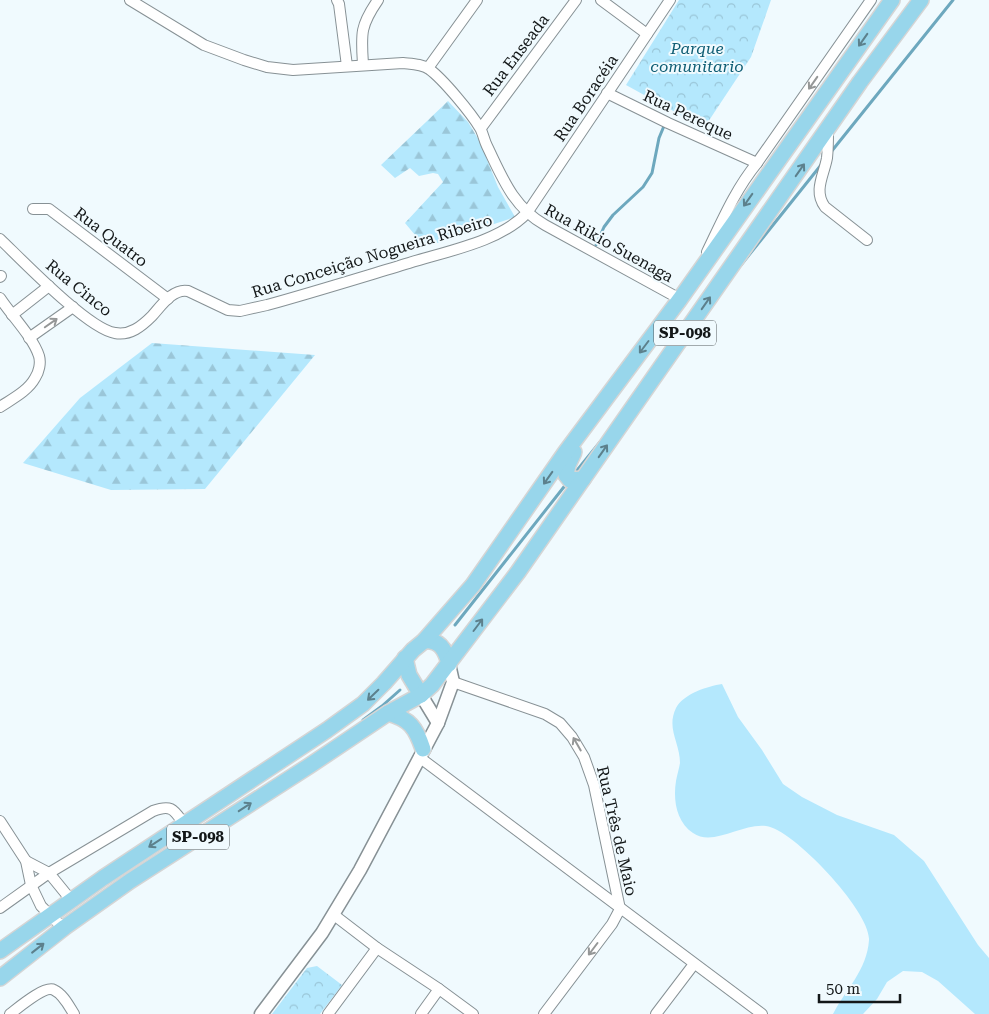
<svg xmlns="http://www.w3.org/2000/svg" width="989" height="1014" font-family="'Roboto Serif',serif">
<defs>
<pattern id="forest-firs" width="22" height="20" patternUnits="userSpaceOnUse" patternTransform="scale(1.25)"><rect width="22" height="20" fill="#b4e8fd"/><path d="M5 1l3.5 6h-7zM16 11l3.5 6h-7z" fill="#9ac6d8"/></pattern>
<pattern id="park-crowns" width="20" height="18" patternUnits="userSpaceOnUse" patternTransform="scale(1.25)"><rect width="20" height="18" fill="#b4e8fd"/><path d="M2 6a3 3 0 1 1 6 0M12 15a3 3 0 1 1 6 0" fill="none" stroke="#9ac6d8"/></pattern>
</defs>
<rect width="100%" height="100%" fill="#f0fafe"/>
<path fill="#b4e8fd" d="M722 684 738 717 762 750 783 784 802 797 837 815 894 835 924 861 978 945 989 958V1014H975L938 981 922 972 903 971 887 982 877 999 863 1014H833C846 989 867 970 869 940 871 912 793 829 766 826 742 823 713 847 693 833 676 822 673 799 676 781 677 775 679 769 680 763 680 742 666 729 676 708 683 694 708 686 722 684Z"/>
<g fill="url(#forest-firs)">
<path d="M448 101 468 122 480 142 498 187 515 217 425 247 405 223 443 182 438 174 433 173 419 176 410 168 395 178 381 165Z"/>
<path d="M152 343 315 355 205 489 111 490 23 463 80 398Z"/>
</g>
<g fill="url(#park-crowns)">
<path d="M679 0H771L751 57 704 128 626 85Z"/>
<path d="M317 966 342 985 320 1014H272L307 968Z"/>
</g>
<g fill="none" stroke-linecap="round" stroke-linejoin="round">
<g stroke="#6da8be" stroke-width="3">
<path d="M831 152 953 0"/>
<path d="M596 245 604 227 613 215 643 187 652 173 659 138 664 126"/>
<path d="M741 265 821 165"/>
<path d="M574 474 600 442"/>
<path d="M455 625 567 483"/>
<path d="M363 720 382 706 400 690"/>
</g>
<g stroke="#879195" stroke-width="12">
<g id="minor">
<path d="M130 0 204 45 244 60 267 67 293 70 403 63C412 64 422 64 429 69 443 79 471 113 480 128 483 133 484 140 487 146 502 177 513 207 545 225L680 299"/>
<path d="M337 0 339 4 347 66"/>
<path d="M601 0 647 34"/>
<path d="M363 64C361 34 360 26 378 0"/>
<path d="M428 68 477 0"/>
<path d="M607 93 668 123 757 163"/>
<path d="M481 128 576 0"/>
<path d="M828 131C828 140 828 149 827 158 824 175 813 191 825 207L867 240"/>
<path d="M33 209H49L168 299"/>
<path d="M0 239C22 260 88 329 115 333 130 336 142 326 152 316 161 306 173 288 188 291L228 310 240 311 267 305C314 292 362 277 409 263 447 251 499 242 527 213L670 0"/>
<path d="M707 252C722 221 735 190 757 163L871 0"/>
<path d="M0 277 1 276"/>
<path d="M0 298C11 315 33 337 39 356 41 363 39 372 35 378 28 391 12 399 0 407"/>
<path d="M12 315 49 286"/>
<path d="M29 338 73 307"/>
<path d="M453 682 545 714 560 723 572 737 584 757 594 785 620 909 612 924 544 1014"/>
<path d="M419 757 762 1014"/>
<path d="M0 821 26 861 31 885 41 906 57 922 65 927"/>
<path d="M26 861 49 873 71 900"/>
<path d="M0 908 49 873 153 811C172 804 174 810 184 824"/>
<path d="M334 915 377 948 439 989 473 1014"/>
<path d="M10 1014C18 1008 45 985 54 990 63 994 69 1006 74 1014"/>
<path d="M328 1014 377 948"/>
<path d="M421 1014 439 989"/>
<path d="M656 1014 694 964"/>
</g>
</g>
<g stroke="#879195" stroke-width="15">
<g id="tertiary">
<path d="M421 695 438 723"/>
<path d="M261 1014 322 933 360 870 438 723 453 682 449 664"/>
</g>
</g>
<g stroke="#d5d5d5" stroke-width="18">
<g id="primary">
<path d="M574 452 568 465 566 475 570 480 583 479"/>
<path d="M424 641C440 639 446 651 449 664"/>
<path d="M405 658 409 675 421 695"/>
<path d="M388 713C410 719 416 728 423 749"/>
<path d="M0 951 103 878 327 730 363 704 384 683 413 650 424 641 473 585 565 453 680 299 892 0"/>
<path d="M0 978 65 927 130 881 309 766 388 713 421 695 432 685 518 572 860 82 921 0"/>
</g>
</g>
<use href="#minor" stroke="#fff" stroke-width="10"/>
<use href="#tertiary" stroke="#fff" stroke-width="12"/>
<use href="#primary" stroke="#98d6eb" stroke-width="15"/>
</g>
<defs><path id="oneway-shaft" d="M-6 0H5M1.5-3L5.5 0L1.5 3" fill="none" stroke-width="1.6" stroke-linecap="round" stroke-linejoin="round" transform="scale(1.25)"/></defs>
<g stroke="#5c808c">
<use href="#oneway-shaft" transform="translate(863 40) rotate(125)"/>
<use href="#oneway-shaft" transform="translate(800 170) rotate(-55)"/>
<use href="#oneway-shaft" transform="translate(748 200) rotate(125)"/>
<use href="#oneway-shaft" transform="translate(706 303) rotate(-55)"/>
<use href="#oneway-shaft" transform="translate(644 347) rotate(127)"/>
<use href="#oneway-shaft" transform="translate(603 451) rotate(-55)"/>
<use href="#oneway-shaft" transform="translate(548 478) rotate(125)"/>
<use href="#oneway-shaft" transform="translate(478 625) rotate(-53)"/>
<use href="#oneway-shaft" transform="translate(373 695) rotate(136)"/>
<use href="#oneway-shaft" transform="translate(245 807) rotate(-33)"/>
<use href="#oneway-shaft" transform="translate(155 843) rotate(147)"/>
<use href="#oneway-shaft" transform="translate(38 948) rotate(-38)"/>
</g>
<g stroke="#959797">
<use href="#oneway-shaft" transform="translate(813 83) rotate(125)"/>
<use href="#oneway-shaft" transform="translate(51 323) rotate(-35)"/>
<use href="#oneway-shaft" transform="translate(577 744) rotate(-120)"/>
<use href="#oneway-shaft" transform="translate(593 949) rotate(127)"/>
</g>
<g text-anchor="middle" dominant-baseline="central" stroke-width="4" stroke-linejoin="round" paint-order="stroke">
<g fill="#f0fafe" stroke="#555b5d" stroke-width="1">
<rect x="654" y="320.5" width="62" height="25" rx="4"/>
<rect x="167" y="824.5" width="62" height="25" rx="4"/>
</g>
<g font-size="15" font-weight="bold" fill="#131718">
<text x="685" y="333">SP-098</text>
<text x="198" y="837">SP-098</text>
</g>
<g font-size="16" font-style="italic" fill="#0e5d74" stroke="#f0fafe">
<text x="697" y="48">Parque<tspan x="697" dy="18">comunitario</tspan></text>
</g>
<g font-size="16" fill="#131718" stroke="#f0fafe">
<text transform="translate(516 55) rotate(-53)">Rua Enseada</text>
<text transform="translate(586 98) rotate(-56)">Rua Boracéia</text>
<text transform="translate(688 115) rotate(25)">Rua Pereque</text>
<text transform="translate(111 237) rotate(37)">Rua Quatro</text>
<text transform="translate(609 243) rotate(29)">Rua Rikio Suenaga</text>
<text transform="translate(372 256) rotate(-17)">Rua Conceição Nogueira Ribeiro</text>
<text transform="translate(79 288) rotate(39)">Rua Cinco</text>
<text transform="translate(617 831) rotate(77)">Rua Três de Maio</text>
</g>
</g>
<path d="M819 994v8h81v-8" fill="none" stroke="#131718" stroke-width="2.5"/>
<text x="826" y="994" font-size="15" fill="#131718" stroke="#f0fafe" stroke-width="4" paint-order="stroke">50 m</text>
</svg>
